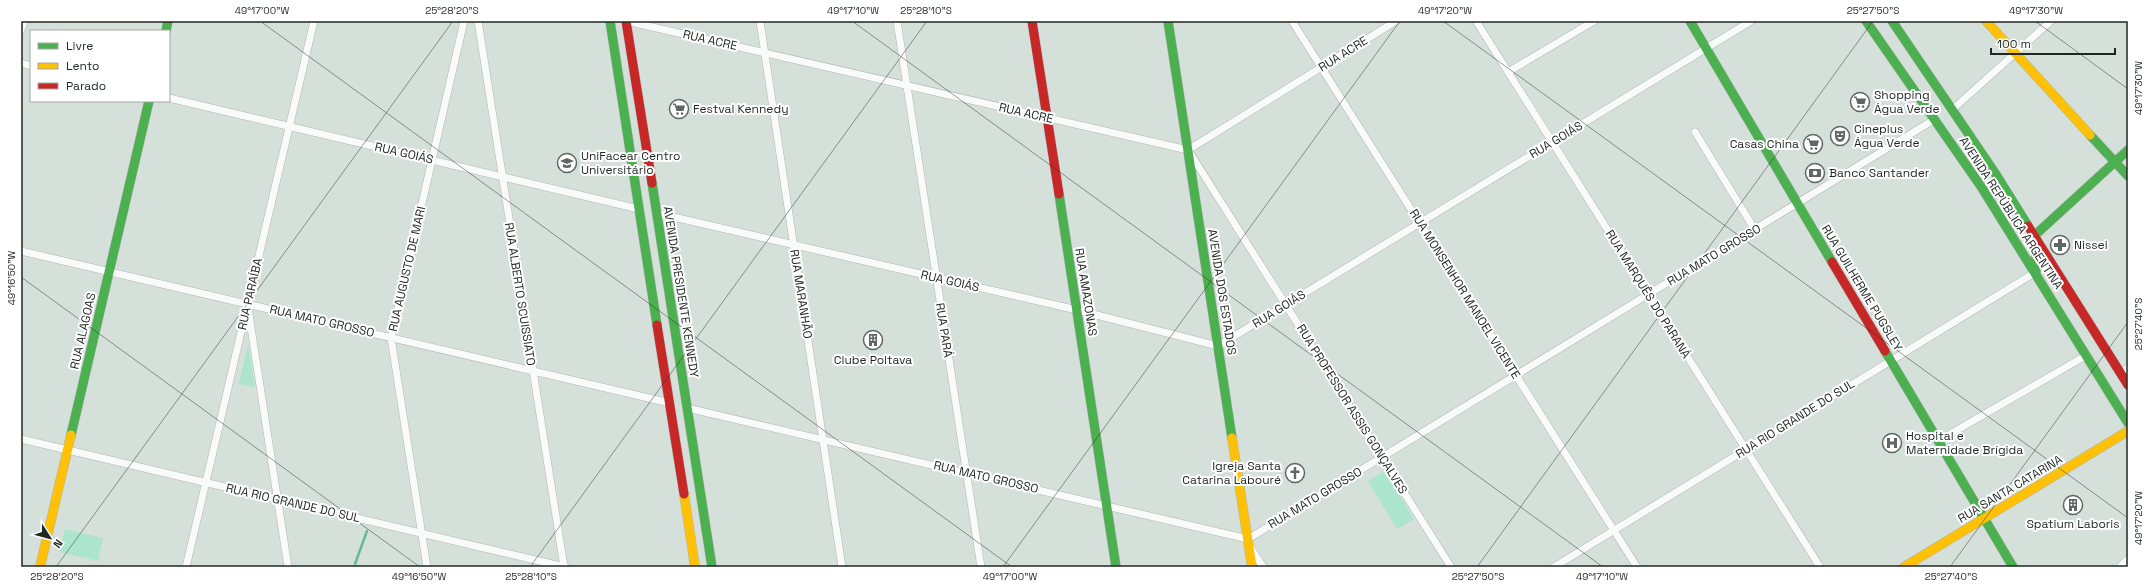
<svg xmlns="http://www.w3.org/2000/svg" width="2149" height="588" font-family="'Space Grotesk',sans-serif">
<rect width="100%" height="100%" fill="#d6e0db"/>
<g fill="#ace5cd">
<path d="M248 344 255 387 239 384Z"/>
<path d="M1385 471 1414 519 1397 529 1368 481Z"/>
<path d="M65 529 103 538 98 561 59 552Z"/>
</g>
<g fill="none" stroke-linecap="round" stroke-linejoin="round">
<path stroke="#63ba9b" stroke-width="2.5" d="M355 564 367 531"/>
<g stroke="#b0b8b4" stroke-width="8">
<g id="street">
<path d="M478 21 564 567"/>
<path d="M626 21 1188 150 1396 21"/>
<path d="M760 21 842 567"/>
<path d="M897 21 981 567"/>
<path d="M1292 21 1637 567"/>
<path d="M1476 21 1820 567"/>
<path d="M21 30 24 22"/>
<path d="M21 63 31 66"/>
<path d="M1508 72 1594 21"/>
<path d="M169 98 639 209"/>
<path d="M1953 109 2051 21"/>
<path d="M1695 132 1755 230"/>
<path d="M1190 153 1451 567"/>
<path d="M656 213 1077 310 1218 346 1751 21"/>
<path d="M21 251 670 403"/>
<path d="M248 308 288 567"/>
<path d="M2121 374 2128 368"/>
<path d="M687 408 1248 539 1935 119"/>
<path d="M21 439 565 567"/>
<path d="M1938 441 2087 355"/>
<path d="M1250 547 1263 567"/>
<path d="M186 567 314 21"/>
<path d="M427 567 391 338 464 21"/>
<path d="M1554 567 2036 272"/>
<path d="M2120 567 2128 559"/>
</g>
</g>
<g stroke="#b0b8b4" stroke-width="10">
<g id="fast">
<path d="M610 21 657 325"/>
<path d="M1168 21 1232 438"/>
<path d="M1690 21 1832 262"/>
<path d="M1866 21 1982 188 2128 423"/>
<path d="M1892 21 1995 173 2028 226"/>
<path d="M166 31 168 21"/>
<path d="M2090 135 2128 176"/>
<path d="M652 183 712 567"/>
<path d="M1059 194 1116 567"/>
<path d="M2036 271 2035 235 2128 150"/>
<path d="M1885 351 2013 567"/>
<path d="M71 435 149 101"/>
</g>
</g>
<g stroke="#b0b8b4" stroke-width="10">
<g id="slow">
<path d="M1986 21 2090 135"/>
<path d="M1232 438 1252 567"/>
<path d="M684 494 695 567"/>
<path d="M40 567 71 435"/>
<path d="M1904 567 2128 431"/>
</g>
</g>
<g stroke="#b0b8b4" stroke-width="10">
<g id="jam">
<path d="M626 21 652 183"/>
<path d="M1032 21 1059 194"/>
<path d="M2028 226 2128 385"/>
<path d="M1832 262 1885 351"/>
<path d="M657 325 684 494"/>
</g>
</g>
<use href="#street" stroke="#f9fafa" stroke-width="7"/>
<use href="#fast" stroke="#4caf50" stroke-width="9"/>
<use href="#slow" stroke="#ffc107" stroke-width="9"/>
<use href="#jam" stroke="#c62828" stroke-width="9"/>
</g>
<path fill="none" stroke="#1f2723" stroke-width="1" stroke-opacity="0.45" d="M260 21 1012 567M852 21 1603 567M1443 21 2128 518M2035 21 2128 89M21 277 420 567M56 567 453 21M530 567 927 21M1003 567 1400 21M1477 567 1873 21M1950 567 2128 322"/>
<defs>
<g id="supermarket-ring" transform="scale(1)"><circle r="9.5" fill="#fff" stroke="#5f6863" stroke-width="1.5"/><path d="M-6-5.5h2.5l.6 2H6L4.5 2H-2.5L-4.4-4H-6ZM-1.5 3.2a1.3 1.3 0 1 0 .1 0ZM3 3.2a1.3 1.3 0 1 0 .1 0Z" fill="#5f6863"/></g>
<g id="theatre-ring" transform="scale(1)"><circle r="9.5" fill="#fff" stroke="#5f6863" stroke-width="1.5"/><path d="M-5-5.5Q0-4 5-5.5V0Q5 5 0 6Q-5 5-5 0ZM-3.3-2.5H-1v1.5H-3.3ZM1-2.5H3.3v1.5H1ZM-2.8 1Q0 5.5 2.8 1Z" fill="#5f6863"/></g>
<g id="university-ring" transform="scale(1)"><circle r="9.5" fill="#fff" stroke="#5f6863" stroke-width="1.5"/><path d="M0-5L7-2L0 1L-7-2ZM-4 1L0 2.5L4 1V4Q0 6-4 4Z" fill="#5f6863"/></g>
<g id="bank-ring" transform="scale(1)"><circle r="9.5" fill="#fff" stroke="#5f6863" stroke-width="1.5"/><path d="M-6-4H6V4H-6ZM0-2.3a2.3 2.3 0 1 0 0 4.6a2.3 2.3 0 1 0 0-4.6Z" fill="#5f6863"/></g>
<g id="pharmacy-ring" transform="scale(1)"><circle r="9.5" fill="#fff" stroke="#5f6863" stroke-width="1.5"/><path d="M-2-6h4v4h4v4h-4v4h-4v-4h-4v-4h4Z" fill="#5f6863"/></g>
<g id="building-ring" transform="scale(1)"><circle r="9.5" fill="#fff" stroke="#5f6863" stroke-width="1.5"/><path d="M-4-6H4V6H1V3H-1V6H-4ZM-2.5-4.3h1.7v1.8h-1.7ZM.8-4.3h1.7v1.8H.8ZM-2.5-1h1.7V.8h-1.7ZM.8-1h1.7V.8H.8Z" fill="#5f6863"/></g>
<g id="hospital-ring" transform="scale(1)"><circle r="9.5" fill="#fff" stroke="#5f6863" stroke-width="1.5"/><path d="M-5-5h3v3.5h4V-5h3V5h-3V1.5h-4V5h-3Z" fill="#5f6863"/></g>
<g id="church-ring" transform="scale(1)"><circle r="9.5" fill="#fff" stroke="#5f6863" stroke-width="1.5"/><path d="M-1.2-6h2.4v3.5h3.3v2.4h-3.3V6h-2.4V-.1h-3.3v-2.4h3.3Z" fill="#5f6863"/></g>
</defs>
<g fill-rule="evenodd">
<use href="#supermarket-ring" x="1860" y="102"/>
<use href="#supermarket-ring" x="679" y="109"/>
<use href="#theatre-ring" x="1840" y="136"/>
<use href="#supermarket-ring" x="1813" y="144"/>
<use href="#university-ring" x="567" y="163"/>
<use href="#bank-ring" x="1815" y="173"/>
<use href="#pharmacy-ring" x="2060" y="245"/>
<use href="#building-ring" x="873" y="340"/>
<use href="#hospital-ring" x="1892" y="443"/>
<use href="#church-ring" x="1295" y="473"/>
<use href="#building-ring" x="2073" y="505"/>
</g>
<g text-anchor="middle" dominant-baseline="central" stroke-width="4" stroke-linejoin="round" paint-order="stroke">
<g font-size="12" fill="#1f2723" stroke="#fff">
<text transform="translate(710 40) rotate(13)">RUA ACRE</text>
<text transform="translate(1343 54) rotate(-32)">RUA ACRE</text>
<text transform="translate(1026 113) rotate(13)">RUA ACRE</text>
<text transform="translate(1556 140) rotate(-31)">RUA GOIÁS</text>
<text transform="translate(404 153) rotate(13)">RUA GOIÁS</text>
<text transform="translate(2011 213) rotate(57)">AVENIDA REPÚBLICA ARGENTINA</text>
<text transform="translate(1714 255) rotate(-31)">RUA MATO GROSSO</text>
<text transform="translate(407 269) rotate(-77)">RUA AUGUSTO DE MARI</text>
<text transform="translate(950 281) rotate(13)">RUA GOIÁS</text>
<text transform="translate(1862 288) rotate(59)">RUA GUILHERME PUGSLEY</text>
<text transform="translate(681 292) rotate(81)">AVENIDA PRESIDENTE KENNEDY</text>
<text transform="translate(1086 292) rotate(81)">RUA AMAZONAS</text>
<text transform="translate(1222 292) rotate(81)">AVENIDA DOS ESTADOS</text>
<text transform="translate(250 294) rotate(-77)">RUA PARAÍBA</text>
<text transform="translate(520 294) rotate(81)">RUA ALBERTO SCUISSIATO</text>
<text transform="translate(801 294) rotate(81)">RUA MARANHÃO</text>
<text transform="translate(1465 294) rotate(58)">RUA MONSENHOR MANOEL VICENTE</text>
<text transform="translate(1648 294) rotate(58)">RUA MARQUÊS DO PARANÁ</text>
<text transform="translate(1279 309) rotate(-32)">RUA GOIÁS</text>
<text transform="translate(322 321) rotate(13)">RUA MATO GROSSO</text>
<text transform="translate(944 330) rotate(81)">RUA PARÁ</text>
<text transform="translate(83 331) rotate(-77)">RUA ALAGOAS</text>
<text transform="translate(1352 409) rotate(58)">RUA PROFESSOR ASSIS GONÇALVES</text>
<text transform="translate(1795 419) rotate(-32)">RUA RIO GRANDE DO SUL</text>
<text transform="translate(986 477) rotate(13)">RUA MATO GROSSO</text>
<text transform="translate(2010 489) rotate(-31)">RUA SANTA CATARINA</text>
<text transform="translate(1315 498) rotate(-31)">RUA MATO GROSSO</text>
<text transform="translate(293 503) rotate(13)">RUA RIO GRANDE DO SUL</text>
</g>
<g font-size="12" fill="#1f2723" stroke="#fff" text-anchor="start">
<text x="1874" y="95">Shopping<tspan x="1874" dy="14">Água Verde</tspan></text>
<text x="693" y="109">Festval Kennedy</text>
<text x="1854" y="129">Cineplus<tspan x="1854" dy="14">Água Verde</tspan></text>
<text x="1799" y="144" text-anchor="end">Casas China</text>
<text x="581" y="156">UniFacear Centro<tspan x="581" dy="14">Universitário</tspan></text>
<text x="1829" y="173">Banco Santander</text>
<text x="2074" y="245">Nissei</text>
<text x="873" y="360" text-anchor="middle">Clube Poltava</text>
<text x="1906" y="436">Hospital e<tspan x="1906" dy="14">Maternidade Brígida</tspan></text>
<text x="1281" y="466" text-anchor="end">Igreja Santa<tspan x="1281" dy="14">Catarina Labouré</tspan></text>
<text x="2073" y="524" text-anchor="middle">Spatium Laboris</text>
</g>
</g>
<rect width="2149" height="588" fill="none" stroke="#ffffff" stroke-width="44"/>
<rect x="30" y="30" width="140" height="72" fill="#ffffff" stroke="#a5a9a7"/>
<rect x="38" y="43" width="20" height="6" fill="#4caf50" stroke="#a5a9a7"/>
<text x="66" y="50" font-size="12" fill="#1f2723">Livre</text>
<rect x="38" y="63" width="20" height="6" fill="#ffc107" stroke="#a5a9a7"/>
<text x="66" y="70" font-size="12" fill="#1f2723">Lento</text>
<rect x="38" y="83" width="20" height="6" fill="#c62828" stroke="#a5a9a7"/>
<text x="66" y="90" font-size="12" fill="#1f2723">Parado</text>
<g transform="translate(50 538) rotate(126)" stroke="#ffffff" stroke-width="3" paint-order="stroke">
<path d="M0-3L7 15L0 10L-7 15Z" fill="#1f2723"/>
<text y="-6" font-size="11" font-weight="bold" text-anchor="middle" fill="#1f2723">N</text>
</g>
<path d="M1991 48v6h124v-6" fill="none" stroke="#1f2723" stroke-width="2"/>
<text x="1997" y="48" font-size="12" fill="#1f2723" stroke="#ffffff" stroke-width="3" paint-order="stroke">100 m</text>
<rect x="22" y="22" width="2105" height="544" fill="none" stroke="#1f2723" stroke-width="1.5"/>
<g font-size="10" text-anchor="middle" fill="#1f2723">
<text x="262" y="14">49°17'00"W</text>
<text x="452" y="14">25°28'20"S</text>
<text x="853" y="14">49°17'10"W</text>
<text x="926" y="14">25°28'10"S</text>
<text x="1445" y="14">49°17'20"W</text>
<text x="1873" y="14">25°27'50"S</text>
<text x="2036" y="14">49°17'30"W</text>
<text transform="translate(2138 88) rotate(-90)" y="4">49°17'30"W</text>
<text transform="translate(11 278) rotate(-90)" y="4">49°16'50"W</text>
<text transform="translate(2138 324) rotate(-90)" y="4">25°27'40"S</text>
<text transform="translate(2138 518) rotate(-90)" y="4">49°17'20"W</text>
<text x="57" y="580">25°28'20"S</text>
<text x="419" y="580">49°16'50"W</text>
<text x="531" y="580">25°28'10"S</text>
<text x="1010" y="580">49°17'00"W</text>
<text x="1478" y="580">25°27'50"S</text>
<text x="1602" y="580">49°17'10"W</text>
<text x="1951" y="580">25°27'40"S</text>
</g>
</svg>
